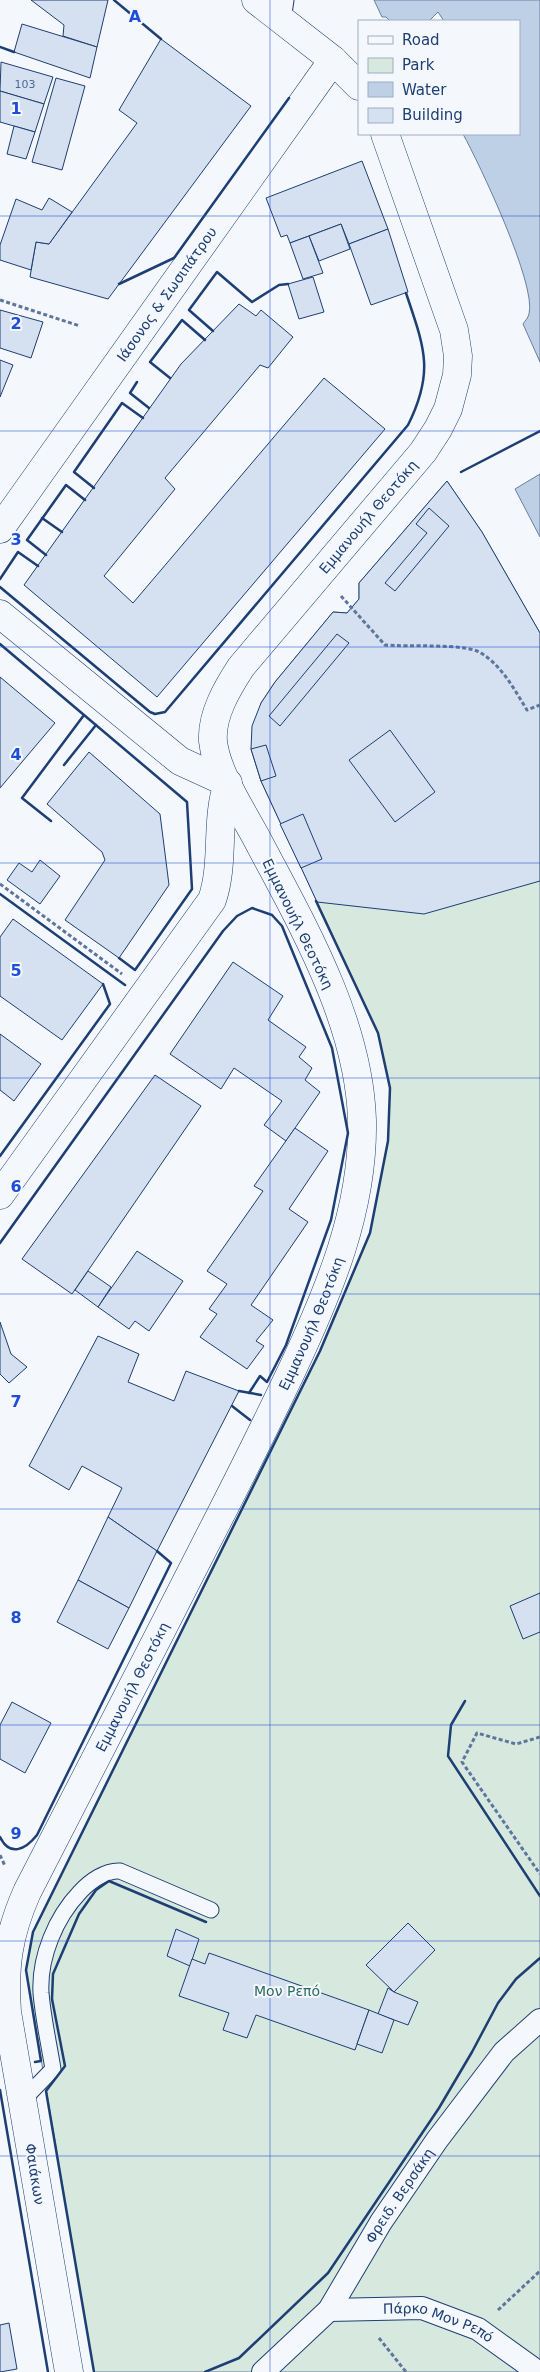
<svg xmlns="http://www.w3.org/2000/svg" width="540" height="2372" font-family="'DejaVu Sans',sans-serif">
<rect width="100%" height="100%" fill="#f4f7fb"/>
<path fill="#d7e8df" stroke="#687fa3" d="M447 481 482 532 540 633V2372H94L26 1970 33 1932 320 1351 370 1233 388 1141 390 1088 378 1033 261 781V703L275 682 333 612 347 613 359 599V583Z"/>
<g fill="#bed0e5" stroke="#687fa3">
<path d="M374 0H540V362L523 324C525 321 528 318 529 314 537 285 479 163 463 134H519V21H444L438 12 429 21H390L386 17H382Z"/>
<path d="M540 474V537L515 489Z"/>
</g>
<g fill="#d5e0f0" stroke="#1d3f73">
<path d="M31 0H108L97 47 63 36 64 25Z"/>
<path d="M22 24 97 47 90 78 14 52Z"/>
<path d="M161 39 251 106 108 299 30 277 36 242 49 244 137 123 119 110Z"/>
<path d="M1 62 53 77 44 104 0 91Z"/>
<path d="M56 78 85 86 62 170 32 162Z"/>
<path d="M0 91 44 104 35 132 0 122Z"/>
<path d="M14 126 35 132 26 159 7 154Z"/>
<path d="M362 161 388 229 349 244 341 224 290 243 287 235 281 237 266 198Z"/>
<path d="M49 198 72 212 49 244 36 242 31 270 0 260V245L16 199 42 210Z"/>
<path d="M341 224 350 249 319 261 309 236Z"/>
<path d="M388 229 408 292 371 305 349 244Z"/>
<path d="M309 236 323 273 303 279 290 243Z"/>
<path d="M313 277 324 312 299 319 288 284Z"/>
<path d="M239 304 256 316 261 310 293 337 268 368 260 365 165 478 175 489 104 576 133 603 324 378 385 429 157 697 24 585 181 364Z"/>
<path d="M0 310 43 322 31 358 0 348Z"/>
<path d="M0 360 13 365 0 397Z"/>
<path d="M447 481 482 532 540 633V881L424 914 317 902 261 781 251 749 252 726 261 703 275 682 333 612 347 613 359 599V583Z"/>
<path d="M429 508 449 526 395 591 385 583 427 533 416 524Z"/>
<path d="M337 634 349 643 280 726 269 716Z"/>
<path d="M0 677 55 723 0 788Z"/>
<path d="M390 730 435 792 395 822 349 760Z"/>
<path d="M266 745 276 776 261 781 251 749Z"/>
<path d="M89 752 160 814 169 885 119 958 65 920 105 860 102 852 47 804Z"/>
<path d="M303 814 322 859 301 868 280 824Z"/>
<path d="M40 860 60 876 40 904 7 880 19 863 32 872Z"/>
<path d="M13 919 103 984 62 1040 0 996V937Z"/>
<path d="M233 962 283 996 268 1020 306 1047 299 1057 312 1068 305 1080 320 1092 286 1141 264 1125 282 1101 234 1068 221 1089 170 1054Z"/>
<path d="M0 1034 41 1064 14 1101 0 1090Z"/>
<path d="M155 1075 201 1106 72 1294 22 1259Z"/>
<path d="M295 1128 328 1151 289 1209 308 1222 251 1305 273 1320 256 1341 264 1346 247 1369 200 1337 217 1314 209 1309 227 1284 207 1271 263 1191 254 1186Z"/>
<path d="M137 1251 183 1281 149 1331 135 1321 129 1329 98 1307Z"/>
<path d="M88 1271 111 1287 98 1307 75 1290Z"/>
<path d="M0 1322 11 1354 27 1367 9 1383 0 1374Z"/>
<path d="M98 1336 139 1354 128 1382 174 1401 186 1371 239 1391 157 1551 108 1517 122 1488 82 1466 69 1490 29 1466Z"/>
<path d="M108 1517 157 1551 129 1608 78 1580Z"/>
<path d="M78 1580 129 1608 108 1649 57 1622Z"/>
<path d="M540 1593V1632L523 1639 510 1606Z"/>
<path d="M12 1702 51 1723 25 1773 0 1759V1725Z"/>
<path d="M408 1923 435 1950 394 1992 366 1965Z"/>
<path d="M176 1929 199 1939 190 1966 167 1956Z"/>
<path d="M209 1953 369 2010 355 2050 256 2015 247 2038 223 2030 229 2013 179 1996 192 1959 205 1964Z"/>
<path d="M388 1988 394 1992 418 2002 408 2025 378 2014Z"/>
<path d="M369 2010 394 2020 382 2053 357 2044Z"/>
<path d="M9 2323 17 2369 0 2372V2325Z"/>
</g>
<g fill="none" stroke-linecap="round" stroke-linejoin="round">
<g stroke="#1d3f73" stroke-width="17">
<g id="service">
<path d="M283 21 286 0"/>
<path d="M23 2100 53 2069C49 2044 43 2018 41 1993 39 1957 56 1917 80 1892 90 1881 106 1870 120 1871L211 1910"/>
</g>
</g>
<g stroke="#1d3f73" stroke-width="24">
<g id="pedestrian">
<path id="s1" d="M329 2310 422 2308 478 2329 538 2372"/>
<path id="s2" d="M263 2372 329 2310 381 2222 437 2140 504 2052 540 2020"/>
</g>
</g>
<g stroke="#1d3f73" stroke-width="29">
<g id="minor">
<path id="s3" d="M0 529 333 60"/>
<path d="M0 614 180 761 228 783C215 821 225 862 212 900L0 1195"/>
</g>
</g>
<g stroke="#1d3f73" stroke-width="29">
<g id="secondary">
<path d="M256 0 333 60 359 86"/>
<path id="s4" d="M69 2372 7 2012C4 1966 8 1935 27 1892 86 1777 146 1661 205 1545 235 1487 264 1429 292 1370 329 1291 364 1209 362 1120 359 1021 302 924 257 839 242 811 216 772 213 741 211 715 228 687 241 667L423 452 438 429 448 409 457 375 458 356 454 330 385 134"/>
</g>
</g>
<g stroke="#5e769c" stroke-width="3" stroke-dasharray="4 2.5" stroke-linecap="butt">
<path d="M0 300 80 326"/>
<path d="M341 596 385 645C406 647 467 643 481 653 502 666 514 689 527 710L540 705"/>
<path d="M0 884 122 974"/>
<path d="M540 1737 516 1744 477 1733 462 1762 540 1874"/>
<path d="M0 1855 5 1866"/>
<path d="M498 2310 540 2271"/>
<path d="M379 2338 406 2372"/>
</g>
<use href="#service" stroke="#f4f7fb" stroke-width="15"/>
<use href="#pedestrian" stroke="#f4f7fb" stroke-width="22"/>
<use href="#minor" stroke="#f4f7fb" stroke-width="28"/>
<use href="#secondary" stroke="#f4f7fb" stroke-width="28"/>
<g stroke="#1d3f73" stroke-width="2.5">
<path d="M114 0 161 39"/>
<path d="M0 47 14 52"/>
<path d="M119 284 174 258 289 98"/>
<path d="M213 331 189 310 217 272 252 302 279 285 288 284"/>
<path d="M170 378 150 362 182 320 205 340"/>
<path d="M137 382 130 393 149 408"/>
<path d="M461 472 540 431"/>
<path d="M94 488 74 472 122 403 143 418"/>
<path d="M42 518 62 532"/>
<path d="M46 555 27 540 66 485 85 500"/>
<path d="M0 579 18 552 38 566"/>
<path d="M0 587 150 712 155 714 165 712 408 425C435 371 424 347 406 293"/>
<path d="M0 644 187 802 192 889 135 970 119 958"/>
<path d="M64 765 96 725"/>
<path d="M51 821 22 798 84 715"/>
<path d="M0 894 125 985"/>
<path d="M0 1156 110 1004 103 984"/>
<path d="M0 1243 223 931 237 916 252 908 272 915 282 926 332 1048 348 1133 331 1220 286 1345 267 1382 260 1376 249 1393"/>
<path d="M239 1391 261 1395"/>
<path d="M232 1406 250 1420"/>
<path d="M465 1701 451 1725 448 1756 540 1896"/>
<path d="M0 1837C10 1857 25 1850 37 1835L171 1563 157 1551"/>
<path d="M35 2062 41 2061 26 1970 33 1932 320 1351 370 1233 388 1141 390 1088 378 1033 316 901"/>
<path d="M0 2090 48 2372"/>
<path d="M94 2372 46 2091 65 2066 52 1999 53 1974 79 1914 96 1890 109 1881 206 1922"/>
<path d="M205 2372 239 2358 328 2273 439 2108 472 2052 498 2003 516 1979 540 1958"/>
</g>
</g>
<path fill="none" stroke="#1d4ed8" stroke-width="1" stroke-opacity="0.55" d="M270 0V2372M0 216H540M0 431H540M0 647H540M0 863H540M0 1078H540M0 1294H540M0 1509H540M0 1725H540M0 1941H540M0 2156H540"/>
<g text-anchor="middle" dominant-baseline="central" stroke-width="4" stroke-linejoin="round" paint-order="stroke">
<g font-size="11" fill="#4b6792">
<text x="25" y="84">103</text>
</g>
<g font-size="14" fill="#1d3f73" stroke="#f4f7fb">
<text stroke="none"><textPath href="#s3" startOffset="288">Ιάσονος &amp; Σωσιπάτρου</textPath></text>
<text stroke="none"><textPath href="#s4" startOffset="2024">Εμμανουήλ Θεοτόκη</textPath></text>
<text transform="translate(298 924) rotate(64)">Εμμανουήλ Θεοτόκη</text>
<text stroke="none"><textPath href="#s4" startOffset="1124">Εμμανουήλ Θεοτόκη</textPath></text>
<text stroke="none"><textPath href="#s4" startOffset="719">Εμμανουήλ Θεοτόκη</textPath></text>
<text transform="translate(35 2174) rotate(81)">Φαιάκων</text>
<text stroke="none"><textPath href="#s2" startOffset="225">Φρειδ. Βερσάκη</textPath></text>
<text stroke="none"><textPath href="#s1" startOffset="112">Πάρκο Μον Ρεπό</textPath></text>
</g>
<g font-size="14" fill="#2c6c60" stroke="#f4f7fb">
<text x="287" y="1991">Μον Ρεπό</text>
</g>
</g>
<g font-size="16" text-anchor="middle" font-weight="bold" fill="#1d4ed8" stroke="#f4f7fb" stroke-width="4" stroke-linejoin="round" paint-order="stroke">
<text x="135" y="22">A</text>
<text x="16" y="114">1</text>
<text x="16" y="329">2</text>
<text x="16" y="545">3</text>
<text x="16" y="760">4</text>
<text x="16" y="976">5</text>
<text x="16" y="1192">6</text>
<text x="16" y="1407">7</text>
<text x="16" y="1623">8</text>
<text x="16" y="1839">9</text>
</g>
<rect x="358" y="20" width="162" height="115" fill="#f4f7fb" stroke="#9eadc5"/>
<rect x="368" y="36" width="25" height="8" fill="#f4f7fb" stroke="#9eadc5"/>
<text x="402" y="45" font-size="15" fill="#1d3f73">Road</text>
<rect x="368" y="58" width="25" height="15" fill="#d7e8df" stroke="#9eadc5"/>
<text x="402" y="70" font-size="15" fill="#1d3f73">Park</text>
<rect x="368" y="82" width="25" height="15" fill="#bed0e5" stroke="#9eadc5"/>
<text x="402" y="95" font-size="15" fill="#1d3f73">Water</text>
<rect x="368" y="108" width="25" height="15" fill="#d5e0f0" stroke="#9eadc5"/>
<text x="402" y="120" font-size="15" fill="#1d3f73">Building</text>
</svg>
